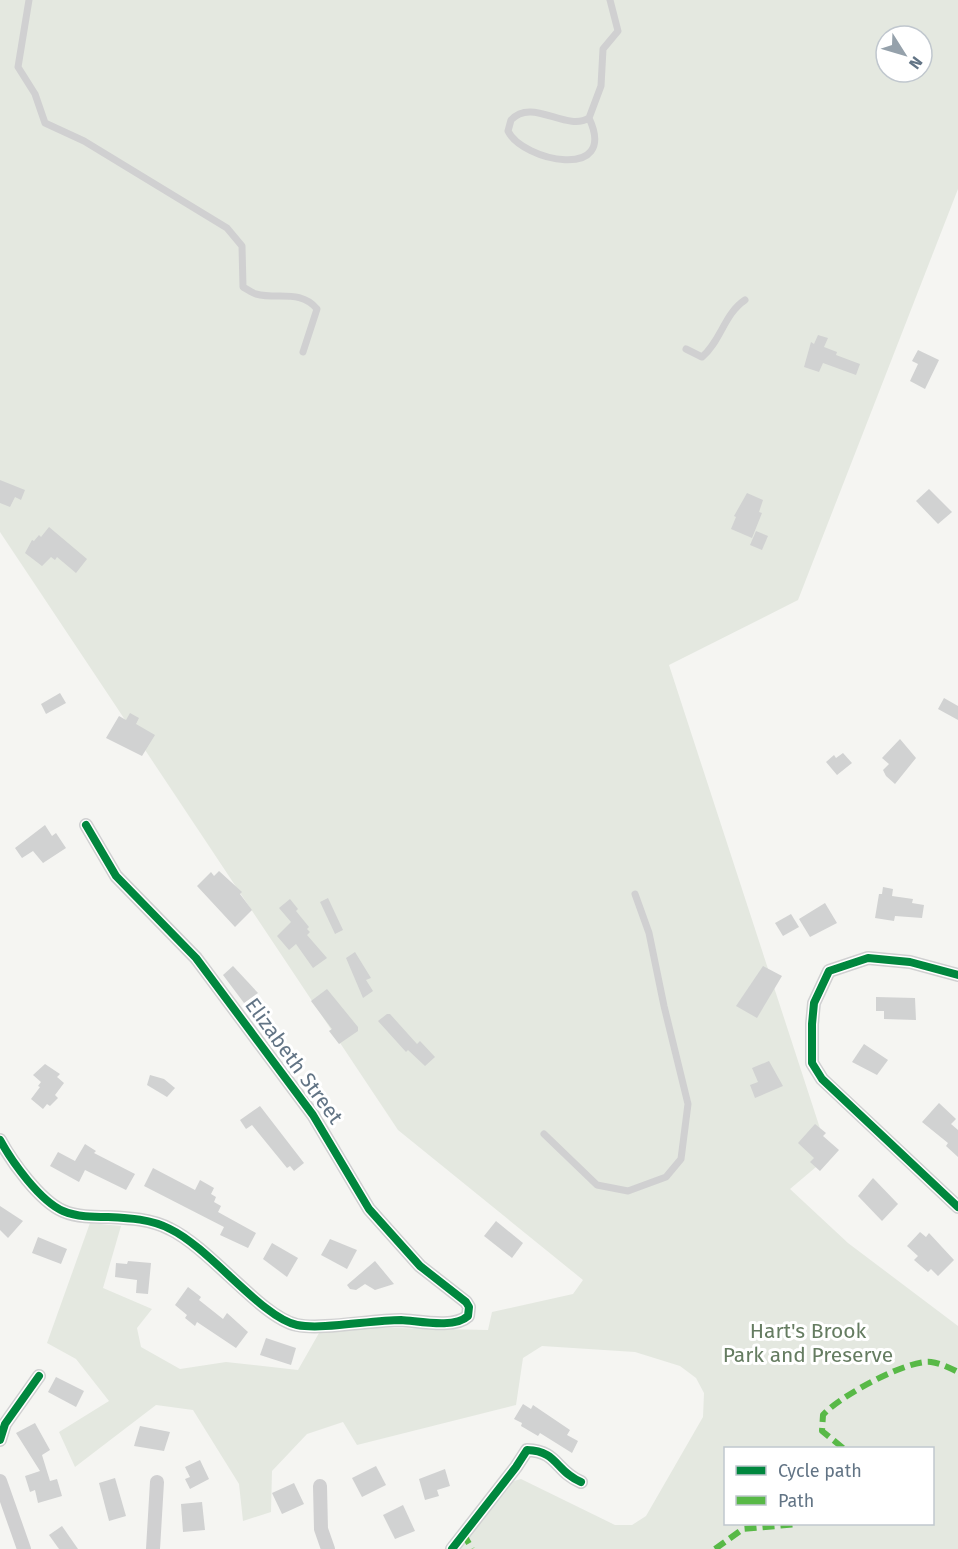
<svg xmlns="http://www.w3.org/2000/svg" width="958" height="1549" font-family="'Fira Sans',sans-serif">
<rect width="100%" height="100%" fill="#f5f5f2"/>
<path fill="#e4e8e0" fill-rule="evenodd" d="M0 0H958V189L798 600 669 665 829 1156 790 1189 848 1243 958 1326V1549H459L514 1481 521 1479 615 1525H632L646 1516 703 1417 704 1393 696 1378 680 1366 635 1352 542 1346 523 1358 516 1405 357 1445 343 1422 307 1434 272 1471 271 1512 243 1521 239 1484 193 1410 156 1405 75 1467 59 1432 109 1401 76 1359 47 1343 90 1223 121 1226 103 1288 152 1309 137 1328 141 1347 180 1369 226 1362 298 1370 319 1333 350 1327 488 1330 492 1312 573 1294 583 1280 398 1130 0 532ZM886 36H922V72H886ZM726 1448H932V1524H726Z"/>
<g fill="#d1d2d2">
<path d="M818 335 828 338 824 347 837 352 836 355 860 364 856 375 823 363 819 372 804 367 811 342 814 344Z"/>
<path d="M918 350 939 360 925 389 910 381 918 364 912 361Z"/>
<path d="M0 480 25 490 21 500 15 497 10 507 0 503Z"/>
<path d="M929 489 952 512 938 524 916 501Z"/>
<path d="M747 493 763 500 759 512 762 513 752 538 731 529 736 517 734 516Z"/>
<path d="M49 527 87 559 76 573 57 557 55 560 51 557 42 566 25 553 32 540 34 541 39 535 41 537Z"/>
<path d="M756 531 768 536 762 550 750 545Z"/>
<path d="M60 693 66 703 46 714 41 704Z"/>
<path d="M944 698 958 706V720L938 709Z"/>
<path d="M130 713 139 718 136 724 155 735 142 756 106 738 119 716 126 720Z"/>
<path d="M900 739 916 758 895 784 886 776 883 770 889 764 882 758Z"/>
<path d="M843 753 852 763 837 775 826 762 834 755 836 758Z"/>
<path d="M45 825 52 836 56 833 66 848 43 863 33 851 22 858 15 848Z"/>
<path d="M219 871 242 892 240 894 252 910 235 927 197 886 211 872 214 876Z"/>
<path d="M883 887 893 889 892 896 913 899 912 903 924 905 922 918 895 916 894 921 875 918 879 894H882Z"/>
<path d="M328 898 343 930 335 934 320 902Z"/>
<path d="M290 899 298 909 296 911 309 927 307 929 310 932 307 935 327 958 313 968 296 944 289 950 277 936 291 922 279 908Z"/>
<path d="M825 903 837 923 810 937 799 919Z"/>
<path d="M791 914 799 927 783 936 775 923Z"/>
<path d="M355 952 371 978 366 980 373 991 363 998 346 958Z"/>
<path d="M233 966 258 993 244 1003 223 975Z"/>
<path d="M763 966 782 976 757 1018 736 1006Z"/>
<path d="M327 989 358 1027V1031L339 1044 329 1031 332 1029 311 1001Z"/>
<path d="M876 997 915 998 916 1020 884 1019V1011H876Z"/>
<path d="M387 1014H390L417 1044 420 1041 435 1057 425 1066 408 1050 406 1052 378 1021Z"/>
<path d="M864 1044 888 1060 877 1075 852 1062Z"/>
<path d="M769 1061 783 1086 755 1098 750 1085 758 1082 752 1068Z"/>
<path d="M45 1064 60 1074 57 1077 64 1083 55 1095 58 1098 50 1106 47 1104 43 1109 31 1099 40 1087 38 1086 41 1082 33 1075Z"/>
<path d="M150 1075 164 1079 175 1088 167 1097 147 1085Z"/>
<path d="M939 1103 956 1119 951 1124 958 1130V1157L946 1146 948 1143 922 1122Z"/>
<path d="M260 1106 304 1163 294 1171 290 1166 287 1168 252 1125 246 1129 240 1120Z"/>
<path d="M815 1124 826 1133 823 1136 839 1150 820 1171 810 1162 814 1158 798 1143Z"/>
<path d="M85 1144 96 1151 94 1153 135 1174 126 1190 85 1170 79 1182 50 1166 58 1152 75 1161Z"/>
<path d="M153 1168 195 1190 200 1180 214 1188 211 1194 216 1197 214 1202 221 1206 218 1212 256 1233 248 1248 220 1235 224 1227 144 1186Z"/>
<path d="M873 1178 898 1204 882 1221 858 1196Z"/>
<path d="M0 1206 23 1221 8 1238 0 1230Z"/>
<path d="M496 1221 523 1243 512 1258 484 1236Z"/>
<path d="M920 1232 926 1237 929 1233 954 1260 938 1276 931 1269 928 1272 914 1260 918 1256 907 1246Z"/>
<path d="M38 1237 67 1249 61 1264 32 1253Z"/>
<path d="M330 1239 357 1250 347 1269 321 1255Z"/>
<path d="M272 1243 298 1258 287 1277 263 1259Z"/>
<path d="M128 1261 151 1263 148 1294 136 1293 137 1280 115 1277 116 1263 127 1264Z"/>
<path d="M375 1261 394 1284 375 1290 365 1284 356 1290 350 1289 347 1285Z"/>
<path d="M188 1287 201 1297 199 1300 223 1319 227 1313 248 1332 236 1348 197 1322 195 1326 185 1318 187 1315 175 1305Z"/>
<path d="M266 1338 296 1348 291 1365 260 1355Z"/>
<path d="M56 1377 84 1391 76 1407 48 1392Z"/>
<path d="M523 1404 531 1409 533 1405 570 1430 567 1435 578 1441 572 1453 540 1433 538 1436 521 1426 522 1423 514 1419Z"/>
<path d="M35 1423 50 1450 42 1455 50 1481 57 1479 62 1496 38 1503 35 1490 30 1492 25 1476 40 1471 16 1433Z"/>
<path d="M140 1426 170 1432 164 1451 134 1446Z"/>
<path d="M200 1460 209 1479 190 1489 185 1479 190 1477 185 1467Z"/>
<path d="M376 1466 386 1485 362 1497 352 1478Z"/>
<path d="M445 1469 450 1486 437 1490 439 1496 425 1500 419 1479Z"/>
<path d="M115 1478 126 1516 109 1521 99 1483Z"/>
<path d="M294 1483 304 1504 282 1514 272 1493Z"/>
<path d="M202 1502 205 1530 183 1532 181 1504Z"/>
<path d="M403 1505 415 1531 395 1539 383 1515Z"/>
<path d="M62 1526 78 1549H59L49 1535Z"/>
</g>
<g fill="none" stroke-linecap="round" stroke-linejoin="round">
<g stroke="#d0d0d1" stroke-width="7">
<path d="M29 0 18 67 35 94 45 123 84 141 227 228 242 246 243 287C247 289 252 293 256 294 278 300 300 289 317 309L303 352"/>
<path d="M589 118C619 182 522 161 508 131L511 120C532 97 566 132 589 118L601 86 603 49 618 31 610 0"/>
<path d="M686 349 702 357C721 341 724 314 745 300"/>
<path d="M544 1134 597 1185 628 1191 666 1177 681 1159 688 1104 664 1006 649 933 635 894"/>
</g>
<g stroke="#d0d0d1" stroke-width="14">
<path d="M958 975 910 962 868 958 829 971 814 1003 812 1024V1063L822 1079 958 1207"/>
<path d="M0 1140C12 1162 40 1201 63 1211 77 1217 93 1217 108 1217 129 1218 151 1219 170 1229 210 1248 262 1318 297 1325 322 1330 371 1320 401 1320 419 1321 454 1329 468 1316L469 1307 466 1302 420 1266 369 1209 313 1115 196 958 116 876 86 825"/>
<path d="M0 1440 5 1424 39 1376"/>
<path d="M0 1481 24 1549"/>
<path d="M320 1486 321 1529 328 1549"/>
<path d="M153 1549 157 1482"/>
<path d="M452 1549 516 1467 527 1450C558 1451 555 1471 581 1482"/>
</g>
<g stroke="#58b947" stroke-width="6" stroke-dasharray="12 6" stroke-linecap="butt">
<path d="M843 1448 822 1431 823 1415C838 1397 908 1359 931 1362 940 1363 950 1368 958 1372"/>
<path d="M463 1533 472 1549"/>
<path d="M715 1549 743 1529 798 1524"/>
</g>
<g stroke="#fff" stroke-width="11">
<g id="cycleway">
<path d="M958 975 910 962 868 958 829 971 814 1003 812 1024V1063L822 1079 958 1207"/>
<path d="M0 1140C12 1162 40 1201 63 1211 77 1217 93 1217 108 1217 129 1218 151 1219 170 1229 210 1248 262 1318 297 1325 322 1330 371 1320 401 1320 419 1321 454 1329 468 1316L469 1307 466 1302 420 1266 369 1209 313 1115 196 958 116 876 86 825"/>
<path d="M0 1440 5 1424 39 1376"/>
<path d="M452 1549 516 1467 527 1450C558 1451 555 1471 581 1482"/>
</g>
</g>
<use href="#cycleway" stroke="#00873e" stroke-width="8"/>
</g>
<g text-anchor="middle" dominant-baseline="central" stroke-width="6" stroke-linejoin="round" paint-order="stroke">
<g font-size="21" fill="#627485" stroke="#fff">
<text transform="translate(294 1061) rotate(54)">Elizabeth Street</text>
</g>
<g font-size="21" fill="#657c61" stroke="#fff">
<text x="808" y="1331">Hart's Brook<tspan x="808" dy="24">Park and Preserve</tspan></text>
</g>
</g>
<rect x="724" y="1447" width="210" height="78" fill="#ffffff" stroke="#c0c7ce" stroke-width="1.5"/>
<rect x="736" y="1466" width="30" height="9" fill="#00873e" stroke="#c0c7ce" stroke-width="1.5"/>
<text x="778" y="1477" font-size="18" fill="#627485">Cycle path</text>
<rect x="736" y="1496" width="30" height="9" fill="#58b947" stroke="#c0c7ce" stroke-width="1.5"/>
<text x="778" y="1507" font-size="18" fill="#627485">Path</text>
<g transform="translate(904 54) rotate(127)"><circle r="28" fill="#ffffff" stroke="#c0c7ce" stroke-width="1.5"/>
<path d="M0-4.5L10 22L0 15L-10 22Z" fill="#95a1ab"/>
<text y="-9" font-size="16" font-weight="bold" text-anchor="middle" fill="#627485">N</text>
</g>
</svg>
